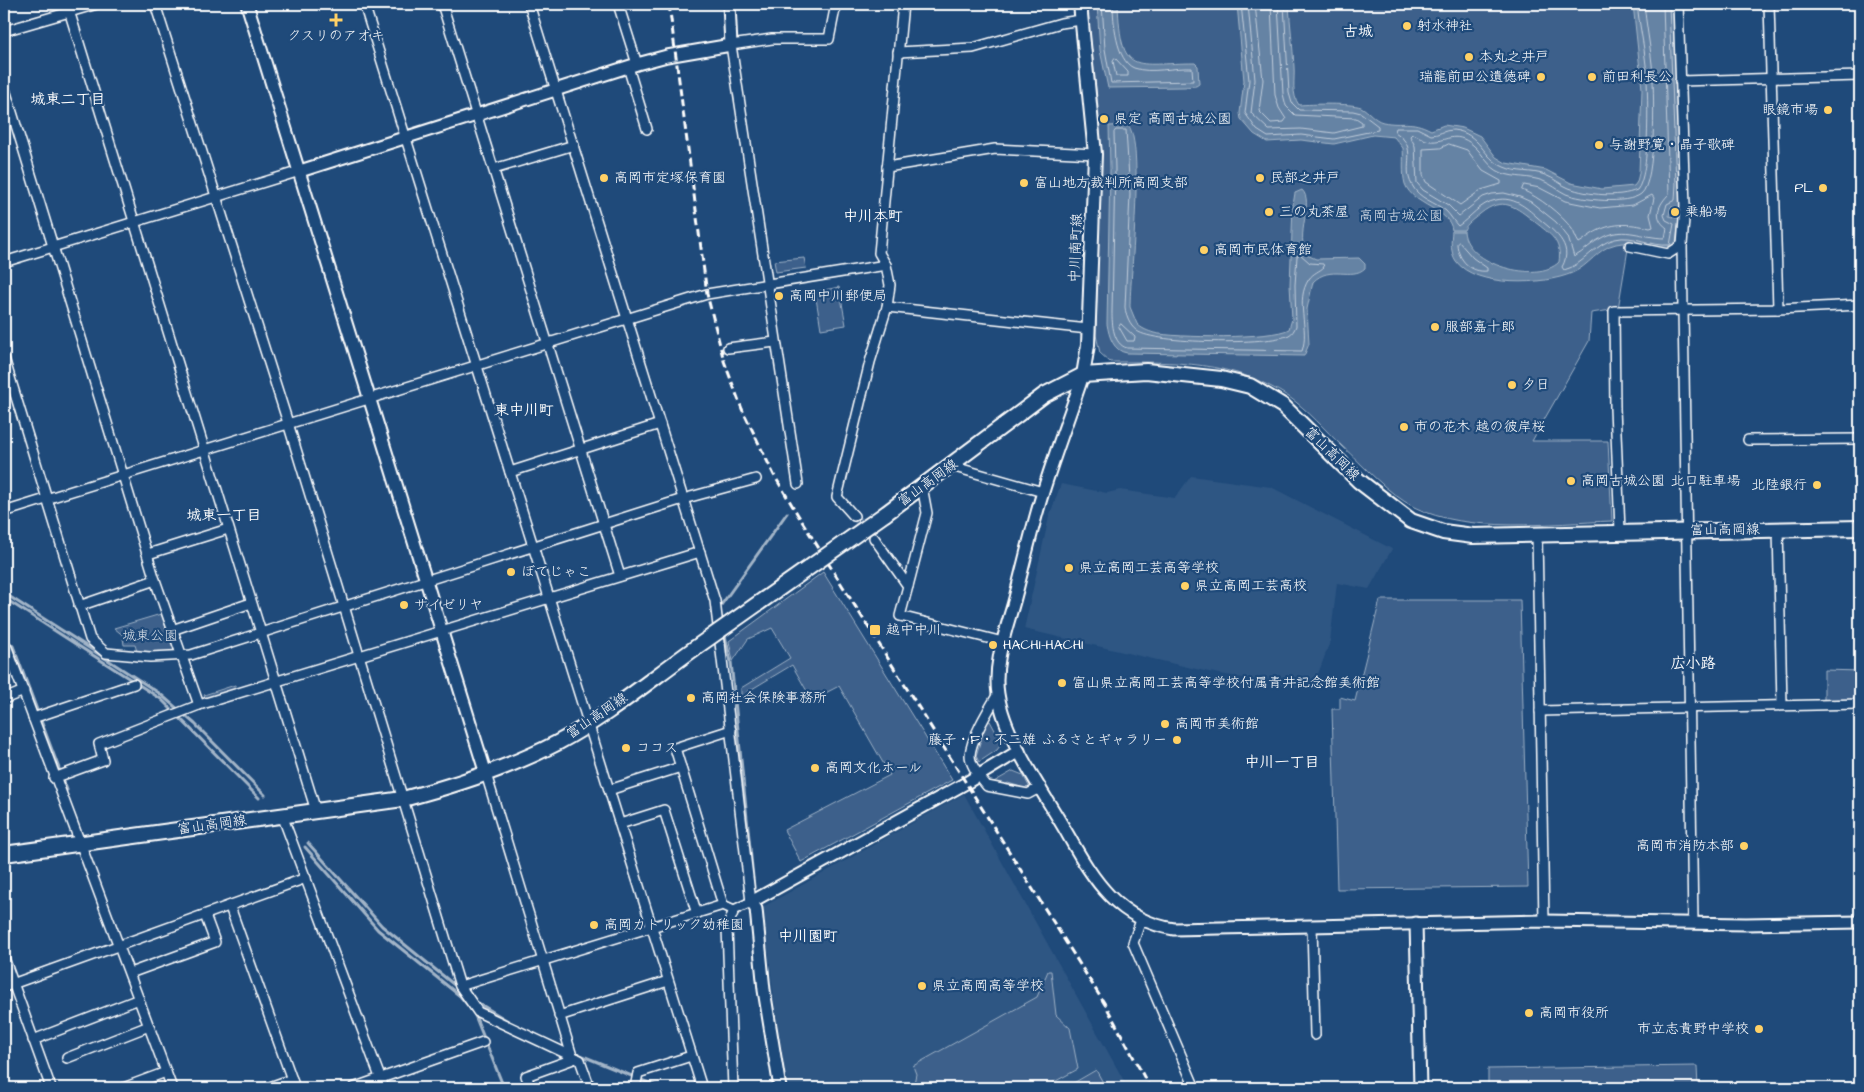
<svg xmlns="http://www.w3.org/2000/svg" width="1864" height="1092" font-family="'Architects Daughter','Klee One',sans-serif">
<rect width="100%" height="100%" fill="#1f4a7a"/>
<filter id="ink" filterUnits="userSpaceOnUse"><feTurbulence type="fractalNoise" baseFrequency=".02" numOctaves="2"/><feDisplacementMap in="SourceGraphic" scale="10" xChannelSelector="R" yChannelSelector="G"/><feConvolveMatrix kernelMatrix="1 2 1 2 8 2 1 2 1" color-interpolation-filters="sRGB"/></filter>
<g filter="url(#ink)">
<g fill="#2e5683">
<path d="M1191 476 1271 487 1392 549 1369 589 1337 583 1330 642 1312 690 1209 672 1024 629 1049 517 1061 484 1107 493 1120 490 1175 498Z"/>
<path d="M964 794 1128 1088H791L782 1065 763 907Z"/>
</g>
<g fill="#3c618b" stroke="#9eb0c5">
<path d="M1087 4H1674L1678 124 1676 244 1629 243 1618 309 1591 313 1589 341 1532 441H1608L1612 521C1553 523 1468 534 1414 507 1387 493 1364 466 1342 446 1325 430 1308 410 1289 397 1232 360 1175 362 1110 362L1100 353 1096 335 1100 161 1097 100Z"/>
<path d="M804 258 806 268 776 272 774 261Z"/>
<path d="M839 287 846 325 821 329 815 292Z"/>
<path d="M823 572 952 780 801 862 784 830 890 775 839 686 812 700 792 665 747 692 749 697 745 700 741 696V688L790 658 772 628 748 639 733 661 729 641Z"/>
<path d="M1380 600H1520L1528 887 1337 889 1332 709H1340V697L1355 701Z"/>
<path d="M161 614 177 658 140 661 135 645H124L123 638 125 637 114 628Z"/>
<path d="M1824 670 1860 671V701L1824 702Z"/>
<path d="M235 685 239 697 209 707 204 695Z"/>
<path d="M990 721 1002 743 997 750 979 762 976 756 986 723Z"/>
<path d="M1013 771 1023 775 1031 790 1024 792 1021 787 1008 783 1003 786 992 783Z"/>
<path d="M1048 971H1051L1056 1015 1070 1028 1078 1069 1043 1088H913L916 1074 913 1066 1037 997Z"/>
<path d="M1697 1066 1698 1088H1447L1488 1087V1069Z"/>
<path d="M1096 1070 1106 1088H1065Z"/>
</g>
<g fill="#6583a4" stroke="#a3b5c8">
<path d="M1097 4H1118C1121 78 1134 63 1195 63L1198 66 1199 84 1196 86 1184 87 1108 88 1100 50Z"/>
<path d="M1237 4H1289C1290 25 1293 46 1294 67 1295 80 1291 94 1299 105 1312 104 1350 103 1361 107 1369 111 1374 120 1383 122 1403 126 1410 119 1431 130L1444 125 1463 128 1480 136 1496 157 1506 163 1546 170 1571 183 1602 189 1634 186 1637 182 1639 173 1642 89 1633 4H1674L1680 208 1671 207 1669 216 1679 218 1676 244 1669 250C1653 247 1633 240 1616 244 1598 248 1589 266 1572 273 1545 285 1475 288 1456 261 1450 252 1451 241 1452 231H1464C1466 265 1538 284 1559 262 1562 241 1550 234 1535 222 1516 207 1503 195 1480 214 1474 219 1467 223 1464 230H1452C1450 209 1413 206 1405 184 1402 173 1404 159 1403 148L1394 137 1373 135 1334 144 1301 140 1267 142 1254 134 1241 119 1240 113 1244 81Z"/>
<path d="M1128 125C1145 144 1130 275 1130 307L1137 324C1142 329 1148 331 1154 333 1175 338 1273 339 1289 329L1292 319 1290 285 1293 205 1295 193 1302 190C1315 202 1294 236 1307 255L1316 259 1359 258 1365 264V268C1352 281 1330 264 1313 282L1307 309 1309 344 1304 356 1127 353C1113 351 1109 336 1107 324L1110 169 1109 126Z"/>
</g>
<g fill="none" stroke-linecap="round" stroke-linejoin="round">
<g stroke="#c1cddb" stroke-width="1">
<path d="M1102 4 1105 49 1111 83 1193 81 1192 68C1174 67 1151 74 1134 68 1116 61 1113 20 1113 4"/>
<path d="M1241 4 1249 80 1245 113 1257 130 1268 137 1301 135 1334 139 1378 130V126L1361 113 1353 111 1299 110 1292 103 1289 93 1284 4"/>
<path d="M1248 4 1255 80 1251 113 1269 130 1301 129 1334 133 1362 126V122L1356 118 1295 115 1286 106 1283 94 1278 4"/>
<path d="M1255 4 1263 80 1259 111 1271 123 1284 122 1286 119 1279 108 1275 95 1271 4"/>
<path d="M1637 4C1639 24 1644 44 1646 65 1648 87 1651 175 1637 190 1618 198 1588 195 1569 188 1561 185 1554 178 1545 175 1532 170 1517 173 1504 167 1482 158 1481 133 1453 130 1444 130 1439 135 1431 135L1417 128H1396L1395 132C1420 148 1401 166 1412 185 1419 199 1435 202 1446 211 1451 216 1454 222 1458 226 1470 218 1480 203 1496 200 1513 196 1526 207 1537 217 1552 230 1575 244 1562 267L1564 270C1584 265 1594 244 1615 239 1634 234 1651 247 1670 245L1674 224 1666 220 1664 215 1667 204 1675 200 1676 184 1669 4"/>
<path d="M1644 4C1646 24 1650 44 1652 64 1654 87 1657 182 1641 194 1627 205 1582 200 1566 194 1558 190 1551 184 1543 181 1530 176 1515 178 1502 173 1487 167 1484 154 1473 145 1454 129 1445 143 1430 141 1423 140 1418 135 1412 134L1410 136 1415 146 1417 183 1423 190 1448 205 1459 216 1483 197 1492 194 1504 193 1520 197 1531 202 1556 222 1568 237 1574 257C1584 252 1592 242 1603 237 1625 226 1643 238 1665 238L1667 228C1652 217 1659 204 1669 194L1663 4"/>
<path d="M1115 58 1128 72V76H1116L1113 61Z"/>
<path d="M1116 130H1126L1130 194 1125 307C1126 316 1129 325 1137 331 1154 344 1270 345 1289 335 1293 333 1294 330 1296 326L1295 285 1297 256 1300 254 1310 263 1323 264 1324 267C1320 271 1313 273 1309 279 1294 301 1310 328 1302 351L1127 348C1113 344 1112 324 1112 312L1115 169 1114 133Z"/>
<path d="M1449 144 1467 150 1483 171 1501 181V184L1481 190 1460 205 1426 182 1423 175V149L1440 148Z"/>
<path d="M1524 185 1540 188 1565 201 1600 208 1633 205 1652 195 1654 198 1650 215 1653 227 1650 228C1629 223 1611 222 1592 234 1587 237 1583 241 1579 243 1576 239 1575 234 1572 229 1561 214 1539 197 1522 190Z"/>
<path d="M1459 242 1473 258 1487 268V271C1471 273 1458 260 1457 244Z"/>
<path d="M1121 324 1135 337 1134 341H1127L1119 327Z"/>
</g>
<g stroke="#a3b5c8" stroke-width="3">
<path d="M4 593 159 693 195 724 265 795"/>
<path d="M4 598 161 699 259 798"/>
<path d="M719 608 787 513"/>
<path d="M724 631 731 662 754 887"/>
<path d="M4 637 13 646 67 790"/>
<path d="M308 843 382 926 458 988"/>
<path d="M305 847 378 930 460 996 470 1008"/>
<path d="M475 1001 508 1021"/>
<path d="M474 1013 504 1088"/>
<path d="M578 1054 661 1088"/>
</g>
<path stroke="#41658e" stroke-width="9" stroke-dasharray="9 4.5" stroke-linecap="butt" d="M854 516 874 538"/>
<g stroke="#fff" stroke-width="12">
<g id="minor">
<path d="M67 4 316 811"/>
<path d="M155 4 288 423 460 986 478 1012 580 1060 590 1088"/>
<path d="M364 4 702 1088"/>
<path d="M442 4 620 576"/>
<path d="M529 4 715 601 751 902 734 910 727 928 733 1088"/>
<path d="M618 4 637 64"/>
<path d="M1678 4 1685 206 1682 245 1683 309 1693 922"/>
<path d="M1769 4 1778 309"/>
<path d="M4 31 97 4"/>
<path d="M898 52 973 48 1061 23 1081 20"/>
<path d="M628 67 647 129"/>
<path d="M1680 81 1860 76"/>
<path d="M4 86 155 580 199 705"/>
<path d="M887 167 995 149 1095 154"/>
<path d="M494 169 574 145"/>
<path d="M1630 246 1668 254 1682 245"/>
<path d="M4 262 300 171"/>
<path d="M887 307 1088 329"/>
<path d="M728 348 775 342"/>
<path d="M4 358 90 639 106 653 150 657 191 655 683 499 756 479"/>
<path d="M1748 440 1860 439"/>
<path d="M951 466 1043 492"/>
<path d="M510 472 660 424"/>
<path d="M798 484 731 45 772 39H829L836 4"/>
<path d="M4 512 707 294 886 265"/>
<path d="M854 516 837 497 870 362 887 307 890 285 886 265 879 253 903 4"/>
<path d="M1778 529 1782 705"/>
<path d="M1620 531 1615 408 1614 311 1778 309 1860 305"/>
<path d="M1537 535 1544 921"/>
<path d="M874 538 908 586 900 616 1003 642"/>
<path d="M148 554 228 529"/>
<path d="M908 586 927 513 922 486"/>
<path d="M79 606 155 580"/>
<path d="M172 630 251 603"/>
<path d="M4 645 7 648 172 1088"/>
<path d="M998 694C989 709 971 738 970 755 970 765 981 779 987 786L1028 794 1041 787"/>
<path d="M4 699 24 691"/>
<path d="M1540 711 1860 704"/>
<path d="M33 718 134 684"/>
<path d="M486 774 572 1056"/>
<path d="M54 778 103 760 99 744 199 705 700 552"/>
<path d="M609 790 681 767"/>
<path d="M282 815 384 1088"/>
<path d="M620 824 664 810 697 914"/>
<path d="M723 905 675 748 731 730"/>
<path d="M230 907 295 1088"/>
<path d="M1141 920 1133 943 1195 1088"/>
<path d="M1312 926 1315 1035"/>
<path d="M4 958 51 1088"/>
<path d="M130 973 215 942 205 915"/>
<path d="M460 986 723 905 734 910"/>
<path d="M4 987 306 878"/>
<path d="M559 1016 668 981"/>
<path d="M33 1040 139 999"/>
<path d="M67 1058 149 1026"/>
<path d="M123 1088 166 1072"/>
<path d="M267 1088 292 1079"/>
<path d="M353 1088 483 1042"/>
<path d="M531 1088 526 1076 576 1058"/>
<path d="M635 1088 638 1073 691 1056"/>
</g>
</g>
<g stroke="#fff" stroke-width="15">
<g id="tertiary">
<path d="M247 4 486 774"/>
<path d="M300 171 637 64 667 56 731 45 729 4"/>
<path d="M1083 375C1070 414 1055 453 1043 492 1032 527 1024 563 1015 598 1007 628 993 663 998 694 1005 740 1045 794 1068 835 1094 881 1118 920 1174 929L1544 921 1746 924 1860 922"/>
<path d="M1416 923 1420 1088"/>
<path d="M780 1088 764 990 756 909 751 902 966 783 1019 751"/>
</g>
</g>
<g stroke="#fff" stroke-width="16">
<path id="secondary" d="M1080 4 1095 154 1088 345 1083 375"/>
</g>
<g stroke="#fff" stroke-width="18">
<g id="primary">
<path d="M885 514 1044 395 1083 375 1146 371 1221 379 1250 386 1283 406 1359 481 1411 521 1443 532 1473 536 1860 528"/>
<path d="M4 854 403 799C456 785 509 768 557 743 606 717 650 680 695 648"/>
</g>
</g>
<use href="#minor" stroke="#1f4a7a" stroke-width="9"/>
<use href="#tertiary" stroke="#1f4a7a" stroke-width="11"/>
<use href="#secondary" stroke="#1f4a7a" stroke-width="12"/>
<use href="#primary" stroke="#1f4a7a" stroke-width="14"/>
<path stroke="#fff" stroke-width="3" stroke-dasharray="8 4" stroke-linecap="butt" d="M669 4 707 294 724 361 742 409 774 475 798 515 1106 1006 1150 1088"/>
<g stroke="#fff" stroke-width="18" stroke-linecap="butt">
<path id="primary-bridge" d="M695 648 885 514"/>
</g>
<use href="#primary-bridge" stroke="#1f4a7a" stroke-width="14"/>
</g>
</g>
<g fill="#ffd166" stroke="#1f4a7a" stroke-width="2">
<path d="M333.5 12.5h5v5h5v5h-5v5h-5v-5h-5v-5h5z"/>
<circle cx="1407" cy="26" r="5"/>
<circle cx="1469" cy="57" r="5"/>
<circle cx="1541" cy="77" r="5"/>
<circle cx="1592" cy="77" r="5"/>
<circle cx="1828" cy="110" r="5"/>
<circle cx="1104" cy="119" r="5"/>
<circle cx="1599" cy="145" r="5"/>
<circle cx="604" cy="178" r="5"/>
<circle cx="1260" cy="178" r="5"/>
<circle cx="1024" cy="183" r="5"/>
<circle cx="1823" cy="188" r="5"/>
<circle cx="1269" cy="212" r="5"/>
<circle cx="1675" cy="212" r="5"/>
<circle cx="1204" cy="250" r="5"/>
<circle cx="779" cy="296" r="5"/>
<circle cx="1435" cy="327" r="5"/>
<circle cx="1512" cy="385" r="5"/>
<circle cx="1404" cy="427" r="5"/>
<circle cx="1571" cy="481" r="5"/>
<circle cx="1817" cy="485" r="5"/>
<circle cx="1069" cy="568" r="5"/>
<circle cx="511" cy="572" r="5"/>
<circle cx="1185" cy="586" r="5"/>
<circle cx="404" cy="605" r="5"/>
<rect x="869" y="624" width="12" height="12" rx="2.5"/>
<circle cx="993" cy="645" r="5"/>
<circle cx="1062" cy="683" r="5"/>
<circle cx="691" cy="698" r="5"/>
<circle cx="1165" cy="724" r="5"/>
<circle cx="1177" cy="740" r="5"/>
<circle cx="626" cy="748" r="5"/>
<circle cx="815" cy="768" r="5"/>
<circle cx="1744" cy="846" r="5"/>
<circle cx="594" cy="925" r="5"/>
<circle cx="922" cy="986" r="5"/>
<circle cx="1529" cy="1013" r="5"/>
<circle cx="1759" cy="1029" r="5"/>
</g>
<g text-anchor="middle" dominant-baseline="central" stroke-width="4.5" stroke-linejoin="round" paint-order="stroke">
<g font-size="14" fill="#fff" stroke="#1f4a7a" text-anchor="start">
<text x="1417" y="26">射水神社</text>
<text x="336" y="36" text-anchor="middle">クスリのアオキ</text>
<text x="1479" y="57">本丸之井戸</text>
<text x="1531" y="77" text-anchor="end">瑞龍前田公遺徳碑</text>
<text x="1602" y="77">前田利長公</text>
<text x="1818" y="110" text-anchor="end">眼鏡市場</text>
<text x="1114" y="119">県定 高岡古城公園</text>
<text x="1609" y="145">与謝野寛・晶子歌碑</text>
<text x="614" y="178">高岡市定塚保育園</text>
<text x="1270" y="178">民部之井戸</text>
<text x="1034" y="183">富山地方裁判所高岡支部</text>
<text x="1813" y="188" text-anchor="end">PL</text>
<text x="1279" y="212">三の丸茶屋</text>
<text x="1685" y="212">乗船場</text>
<text x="1214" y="250">高岡市民体育館</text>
<text x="789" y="296">高岡中川郵便局</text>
<text x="1445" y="327">服部嘉十郎</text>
<text x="1522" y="385">夕日</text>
<text x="1414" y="427">市の花木 越の彼岸桜</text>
<text x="1581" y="481">高岡古城公園 北口駐車場</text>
<text x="1807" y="485" text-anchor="end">北陸銀行</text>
<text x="1079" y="568">県立高岡工芸高等学校</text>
<text x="521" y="572">ぼてじゃこ</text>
<text x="1195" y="586">県立高岡工芸高校</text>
<text x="414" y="605">サイゼリヤ</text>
<text x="886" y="630">越中中川</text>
<text x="1003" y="645">HACHI-HACHI</text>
<text x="1072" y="683">富山県立高岡工芸高等学校付属青井記念館美術館</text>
<text x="701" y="698">高岡社会保険事務所</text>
<text x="1175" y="724">高岡市美術館</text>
<text x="1167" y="740" text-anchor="end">藤子・F・不二雄 ふるさとギャラリー</text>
<text x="636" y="748">ココス</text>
<text x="825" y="768">高岡文化ホール</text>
<text x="1734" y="846" text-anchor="end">高岡市消防本部</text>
<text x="604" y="925">高岡カトリック幼稚園</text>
<text x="932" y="986">県立高岡高等学校</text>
<text x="1539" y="1013">高岡市役所</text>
<text x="1749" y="1029" text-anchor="end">市立志貴野中学校</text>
</g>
<g font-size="14" fill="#d8dfe8" stroke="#1f4a7a">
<text x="1401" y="216">高岡古城公園</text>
<text x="150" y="636">城東公園</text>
</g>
<g font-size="14" fill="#fff" stroke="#1f4a7a">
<text transform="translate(1076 248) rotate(-88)">中川南町線</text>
<text transform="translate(1332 454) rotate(44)">富山高岡線</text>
<text transform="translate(928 483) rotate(-36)">富山高岡線</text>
<text transform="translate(1725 530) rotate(-1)">富山高岡線</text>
<text transform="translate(597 716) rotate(-34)">富山高岡線</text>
<text transform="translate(212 825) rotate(-8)">富山高岡線</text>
</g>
<g font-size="15" font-weight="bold" fill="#fff" stroke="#1f4a7a">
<text x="1358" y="31">古城</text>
<text x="68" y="99">城東二丁目</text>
<text x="873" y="216">中川本町</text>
<text x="524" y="410">東中川町</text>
<text x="224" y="515">城東一丁目</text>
<text x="1693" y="663">広小路</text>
<text x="1282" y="762">中川一丁目</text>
<text x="808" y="936">中川園町</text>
</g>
</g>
<rect width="1864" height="1092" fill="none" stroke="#1f4a7a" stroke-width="20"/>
<rect x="10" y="10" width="1844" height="1072" fill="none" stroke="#fff" stroke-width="2" filter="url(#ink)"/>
</svg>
